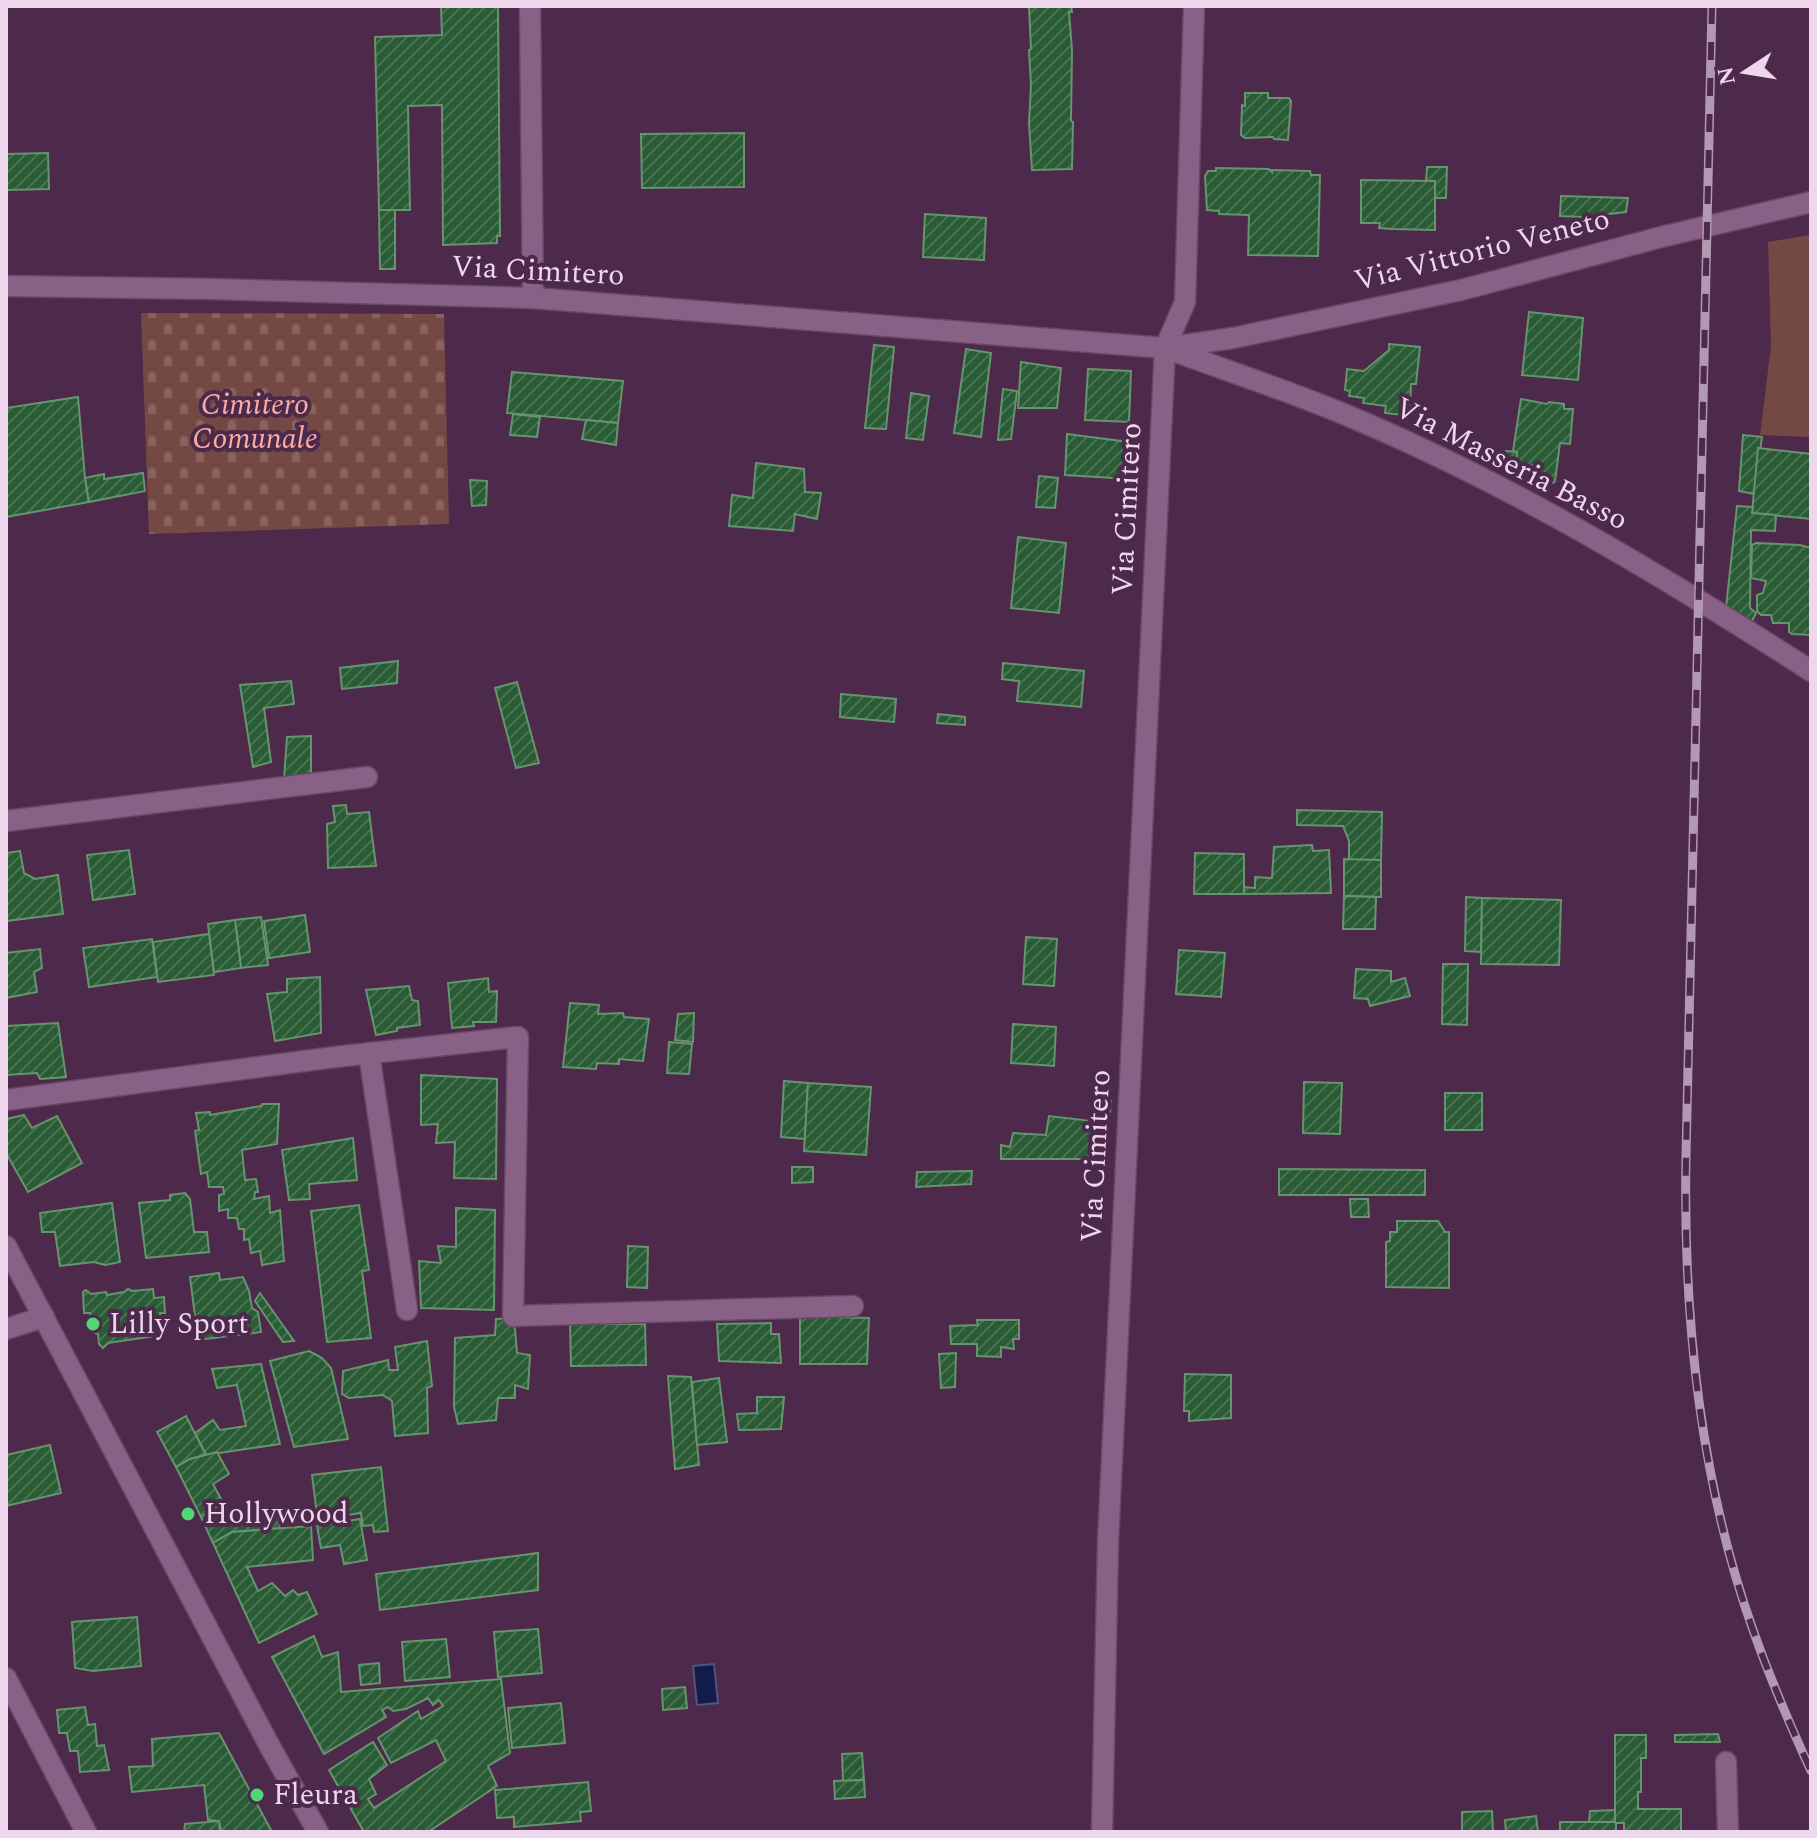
<svg xmlns="http://www.w3.org/2000/svg" width="1817" height="1838" font-family="Spectral,serif">
<defs>
<pattern id="cemetery-stones" width="16" height="16" patternUnits="userSpaceOnUse" patternTransform="scale(2)"><rect width="16" height="16" fill="#744943"/><path d="M2 7V4a2 2 0 0 1 4 0v3zM10 15v-3a2 2 0 0 1 4 0v3z" fill="#88625e"/></pattern>
<pattern id="building-hatch" width="6" height="6" patternUnits="userSpaceOnUse" patternTransform="scale(2)"><rect width="6" height="6" fill="#295c34"/><path d="M-1 1l2-2M0 6l6-6M5 7l2-2" fill="none" stroke="#487352"/></pattern>
</defs>
<rect width="100%" height="100%" fill="#4d294b"/>
<path fill="#744943" d="M1811 235V437L1760 435 1771 346 1768 242Z"/>
<path fill="url(#cemetery-stones)" d="M141 313 444 314 449 524 149 534Z"/>
<path fill="#111c4a" stroke="#53547b" stroke-width="2" d="M714 1664 718 1703 697 1705 693 1666Z"/>
<g fill="url(#building-hatch)" stroke="#67946e" stroke-width="2">
<path d="M441 6H498L500 236H497V243L443 245 442 105 408 106 410 210H379L375 37 442 35Z"/>
<path d="M1029 6H1071L1072 12H1069L1072 50 1071 121 1073 122 1072 169 1032 170 1029 123 1031 85 1029 50 1031 49Z"/>
<path d="M1245 93H1268V98H1289L1291 101 1288 140 1274 139 1273 137 1245 138 1241 135 1242 105 1245 106Z"/>
<path d="M744 133V187L642 188 641 134Z"/>
<path d="M48 153 49 189 6 190V154Z"/>
<path d="M1427 167H1447L1446 198H1435V181H1426Z"/>
<path d="M1216 168 1269 169 1272 172V170L1310 171 1311 175H1320L1318 256 1248 255 1249 215 1219 214V211L1207 210 1205 176 1208 171H1216Z"/>
<path d="M1361 180 1435 181V230L1392 229 1379 228 1380 223H1361Z"/>
<path d="M1561 196 1628 198 1626 212 1584 217 1560 216Z"/>
<path d="M379 210H395V269H380Z"/>
<path d="M925 214 986 218 984 260 923 257Z"/>
<path d="M1529 312 1583 318 1578 380 1522 375Z"/>
<path d="M1389 344 1420 347 1416 384H1411L1410 416 1385 413 1386 406 1363 403 1364 398 1349 396 1350 391 1345 390 1347 369 1364 371 1389 350Z"/>
<path d="M874 345 894 347 886 429 865 428Z"/>
<path d="M966 349 991 353 981 437 954 433Z"/>
<path d="M1021 362 1061 368 1057 408H1018Z"/>
<path d="M1088 369 1131 371 1129 422 1085 420Z"/>
<path d="M512 372 623 381 618 423 507 413Z"/>
<path d="M1003 389 1017 391 1011 439 998 440Z"/>
<path d="M911 393 929 396 923 440 906 438Z"/>
<path d="M78 397 85 478 89 502 6 517V408Z"/>
<path d="M1521 399 1547 404 1549 402 1564 404V409H1573L1570 444 1560 443 1555 481 1553 483 1534 481 1531 479 1533 465 1516 464 1517 452 1513 451Z"/>
<path d="M513 414 540 417 537 437 510 435Z"/>
<path d="M586 420 618 423 616 445 582 439Z"/>
<path d="M1067 434 1129 442V479L1065 475Z"/>
<path d="M1743 435 1762 437 1754 494 1739 491Z"/>
<path d="M1758 448 1811 454V519L1752 513Z"/>
<path d="M1506 451 1517 452 1516 473 1505 472Z"/>
<path d="M756 463 804 469 805 492 821 493 817 519 795 514 793 531 729 526 732 495 753 498Z"/>
<path d="M143 473 145 491 89 502 85 478 104 474V479Z"/>
<path d="M1039 476 1058 478 1055 508 1036 507Z"/>
<path d="M470 480 487 481 486 505 472 506Z"/>
<path d="M1737 506 1753 507 1752 513 1776 515 1775 531 1751 530 1750 608 1756 613 1751 623 1726 608Z"/>
<path d="M1018 537 1066 543 1059 613 1011 608Z"/>
<path d="M1756 543 1800 545 1811 548V635L1792 634 1789 632V623H1773L1771 615H1761L1757 611V595L1763 593 1766 581 1751 578 1752 545Z"/>
<path d="M398 661 397 683 342 689 340 668Z"/>
<path d="M1003 663 1084 671 1081 707 1017 701 1019 681 1002 679Z"/>
<path d="M291 681 294 704 264 708 271 762 253 767 240 685Z"/>
<path d="M517 682 539 763 516 768 495 688Z"/>
<path d="M841 694 896 699 894 722 840 717Z"/>
<path d="M938 714 965 717V725L937 723Z"/>
<path d="M311 736V778L284 779 287 737Z"/>
<path d="M346 805 347 814 369 812 376 866 328 868 327 824 335 822 333 806Z"/>
<path d="M1297 810 1382 812 1381 860H1349V841L1343 826 1297 825Z"/>
<path d="M1312 845 1313 851 1329 850 1331 893 1244 894V887L1255 888V877L1272 878 1274 847Z"/>
<path d="M129 850 135 894 93 900 87 855Z"/>
<path d="M20 851 24 873 35 879 58 875 63 914 6 921V853Z"/>
<path d="M1195 853 1244 854V894H1194Z"/>
<path d="M1344 859 1381 860V897L1344 896Z"/>
<path d="M1344 896 1376 897 1375 929H1343Z"/>
<path d="M1466 897 1482 898 1481 952 1465 951Z"/>
<path d="M1482 898 1561 900 1559 965 1481 964Z"/>
<path d="M305 915 310 952 269 958 264 921Z"/>
<path d="M261 917 268 965 241 968 235 920Z"/>
<path d="M235 920 241 968 214 972 208 924Z"/>
<path d="M209 934 214 975 158 982 153 942Z"/>
<path d="M1026 937 1057 939 1054 986 1023 984Z"/>
<path d="M152 939 157 977 89 987 83 948Z"/>
<path d="M40 949 42 968 34 972 37 992 6 998V953Z"/>
<path d="M1179 950 1225 953 1221 997 1176 994Z"/>
<path d="M1443 964H1468L1467 1025 1442 1024Z"/>
<path d="M1356 969 1391 971V982L1405 978 1410 996 1370 1006 1368 999 1354 998Z"/>
<path d="M320 977 321 1033 275 1041 267 994 287 992V979Z"/>
<path d="M488 978 489 992 497 991 496 1022H473L474 1026 452 1028 448 983Z"/>
<path d="M409 986 412 1000 418 1001 420 1025 397 1028V1031L376 1035 366 990Z"/>
<path d="M570 1003 599 1005 598 1014 623 1013 624 1017 649 1019 643 1061 619 1059V1064L597 1063 596 1069 563 1067Z"/>
<path d="M694 1013 693 1042 675 1040 678 1014Z"/>
<path d="M6 1021 7 1026 58 1023 66 1077 40 1079 37 1073 6 1075Z"/>
<path d="M1013 1024 1056 1027 1054 1066 1011 1063Z"/>
<path d="M669 1042 692 1044 689 1074 667 1073Z"/>
<path d="M421 1075 497 1079 496 1179 454 1178 455 1142 436 1143 438 1124 421 1125Z"/>
<path d="M784 1081 808 1083 805 1139 781 1137Z"/>
<path d="M1304 1082 1342 1083 1340 1134 1303 1133Z"/>
<path d="M808 1083 871 1087 866 1155 804 1151Z"/>
<rect x="1445" y="1093" width="37" height="37"/>
<path d="M1100 1100 1111 1101 1107 1150 1096 1148 1094 1159H1001V1145L1010 1147 1013 1133 1046 1135 1049 1116 1100 1122Z"/>
<path d="M262 1104H279L277 1144 242 1150 245 1180 256 1179 258 1192H255L254 1199 269 1196 270 1213 280 1210 284 1261 262 1265 260 1251 251 1253 249 1239 244 1240V1229H239L237 1218H228V1209L219 1211V1195L224 1194 223 1187H209L207 1172 201 1174 195 1131 199 1130 196 1113 210 1112V1115L261 1106Z"/>
<path d="M24 1115 32 1128 57 1116 82 1163 28 1192 6 1153V1119Z"/>
<path d="M353 1138 357 1180 309 1184 310 1199 289 1200 282 1150Z"/>
<path d="M792 1167H813V1182L792 1183Z"/>
<path d="M1279 1169 1425 1170V1195H1279Z"/>
<path d="M972 1171 971 1184 916 1187 917 1172Z"/>
<path d="M185 1193 190 1199 194 1232H207L209 1252 146 1258 139 1203 170 1200V1195Z"/>
<path d="M1350 1199H1368L1369 1217H1351Z"/>
<path d="M112 1203 120 1262 105 1265 94 1262 60 1266 55 1232H42L40 1213Z"/>
<path d="M359 1205 369 1270 362 1271 371 1338 327 1342 311 1211Z"/>
<path d="M456 1208 495 1210 494 1310 421 1308 419 1261 441 1263 438 1246 456 1247Z"/>
<path d="M1397 1221H1438L1445 1232H1449V1288L1386 1287V1242L1390 1241V1232H1397Z"/>
<path d="M628 1246 648 1247 647 1288 627 1287Z"/>
<path d="M219 1273 220 1280 243 1277 249 1291 252 1308 258 1312 261 1332 198 1340 190 1277Z"/>
<path d="M128 1289 132 1291 153 1289 154 1298 164 1297 165 1313H160L162 1335 108 1343 103 1348 99 1344 98 1334 93 1332 90 1313H84L83 1292 86 1290 91 1294 106 1292 107 1295 124 1292Z"/>
<path d="M260 1293 294 1341 283 1342 255 1301Z"/>
<path d="M800 1316 869 1318 867 1364H800Z"/>
<path d="M514 1318 517 1353 530 1355 528 1389 515 1385V1398H498L496 1420 458 1424 454 1407 455 1338 495 1335 496 1319Z"/>
<path d="M977 1320H1019V1339H1013L1014 1349 1001 1347V1357L977 1356V1344H951L950 1326 978 1325Z"/>
<path d="M771 1323V1334H779L781 1363 719 1361 717 1324Z"/>
<path d="M570 1324H645L646 1365 571 1366Z"/>
<path d="M427 1341 432 1386 427 1388 428 1433 395 1436 392 1401 383 1395 349 1398 342 1394 343 1371 388 1360 389 1370H398L395 1347Z"/>
<path d="M309 1351 322 1358 331 1368 348 1439 294 1447 270 1361Z"/>
<path d="M956 1353 955 1387 941 1388 939 1354Z"/>
<path d="M261 1364 280 1444 206 1455 195 1433 213 1420 220 1430 246 1426 237 1385 217 1388 212 1369Z"/>
<path d="M1185 1374 1231 1375V1418L1189 1421V1411H1184Z"/>
<path d="M668 1376 691 1377 699 1465 675 1469Z"/>
<path d="M719 1378 727 1442 697 1445 692 1382Z"/>
<path d="M757 1397H784L781 1429 739 1430 737 1414 757 1413Z"/>
<path d="M186 1416 206 1455 190 1459 176 1467 157 1432Z"/>
<path d="M50 1445 61 1493 6 1506V1455Z"/>
<path d="M217 1452 229 1474 213 1484 223 1503 201 1517 176 1467 190 1459Z"/>
<path d="M381 1467 388 1531 374 1532 373 1525 363 1526 361 1513 347 1515 348 1519 331 1520 330 1514 317 1515 312 1475Z"/>
<path d="M223 1503 229 1511 276 1509 280 1528 232 1532 213 1543 201 1517Z"/>
<path d="M360 1519 367 1560 344 1564 340 1545 321 1548 317 1526Z"/>
<path d="M311 1526 313 1560 247 1567 258 1591 272 1583 285 1596 293 1590 298 1595 307 1592 317 1614 259 1643 213 1543 232 1532Z"/>
<path d="M538 1553V1590L380 1610 376 1574Z"/>
<path d="M137 1617 141 1666 93 1671 75 1668 72 1622Z"/>
<path d="M538 1629 542 1673 498 1677 494 1632Z"/>
<path d="M314 1636 322 1657 338 1652 341 1692 501 1679 510 1753 488 1766 497 1786 428 1832H364L329 1770 373 1742 387 1765 369 1779 376 1794 368 1799 374 1808 446 1761 436 1740 391 1763 378 1738 418 1711 421 1719 443 1706 439 1700 433 1705 428 1698 406 1709 393 1711 388 1707 382 1710 386 1717 324 1754 272 1657Z"/>
<path d="M446 1639 450 1677 405 1681 402 1642Z"/>
<path d="M379 1663 380 1683 361 1685 359 1665Z"/>
<path d="M685 1687 687 1708 663 1710 662 1689Z"/>
<path d="M561 1703 565 1743 512 1748 508 1708Z"/>
<path d="M85 1707 88 1725 95 1724 97 1746 104 1745 109 1770 80 1772 78 1751H70L67 1733H59L57 1710Z"/>
<path d="M219 1733 272 1832 221 1831 219 1821 208 1820 204 1785 132 1792 129 1767 153 1766 152 1739Z"/>
<path d="M1718 1734 1720 1742H1675V1735Z"/>
<path d="M1615 1735H1646V1758H1641V1792H1638V1809H1681V1832H1624V1823H1616V1832H1560V1822H1615Z"/>
<path d="M862 1753 864 1780 843 1781 842 1754Z"/>
<path d="M864 1780 865 1797 835 1799 834 1781Z"/>
<path d="M588 1782 591 1811 580 1812 581 1821 514 1827V1817L497 1818 495 1790Z"/>
<path d="M1615 1810V1822H1589L1590 1811Z"/>
<path d="M1492 1811 1493 1832H1462V1812Z"/>
<path d="M1536 1816 1538 1832H1506L1505 1820Z"/>
<path d="M219 1821 220 1832H184L185 1824Z"/>
</g>
<g fill="none" stroke-linecap="round" stroke-linejoin="round">
<g stroke="#674865" stroke-width="23">
<g id="minor">
<path d="M530 6 533 298"/>
<path d="M6 286 213 289 533 298 1165 348 1233 338 1461 290 1665 236 1811 202"/>
<path d="M1168 349C1225 370 1283 389 1339 412 1506 481 1660 574 1811 671"/>
<path d="M6 821 367 777"/>
<path d="M369 1053 407 1310"/>
<path d="M6 1100 335 1057 518 1037 513 1316 853 1306"/>
<path d="M6 1246 268 1743 318 1832"/>
<path d="M6 1329 44 1317"/>
<path d="M6 1678 86 1832"/>
<path d="M1726 1762 1728 1832"/>
<path d="M1102 1832 1108 1542 1165 348 1185 302 1194 6"/>
</g>
</g>
<use href="#minor" stroke="#896186" stroke-width="20"/>
<g stroke="#b398b1" stroke-width="9">
<path id="rail" d="M1712 6 1686 1156C1683 1316 1699 1478 1753 1630 1770 1678 1790 1725 1811 1771"/>
</g>
<use href="#rail" stroke="#4d294b" stroke-width="6" stroke-dasharray="18" stroke-linecap="butt"/>
</g>
<g fill="#51d674" stroke="#4d294b" stroke-width="3">
<circle cx="93" cy="1324" r="8"/>
<circle cx="188" cy="1514" r="8"/>
<circle cx="257" cy="1795" r="8"/>
</g>
<g text-anchor="middle" dominant-baseline="central" stroke-width="8" stroke-linejoin="round" paint-order="stroke">
<g font-size="30" fill="#eed7ec" stroke="#4d294b">
<text transform="translate(1482 250) rotate(-14)">Via Vittorio Veneto</text>
<text transform="translate(538 271) rotate(3)">Via Cimitero</text>
<text transform="translate(1511 464) rotate(27)">Via Masseria Basso</text>
<text transform="translate(1127 509) rotate(-87)">Via Cimitero</text>
<text transform="translate(1096 1156) rotate(-87)">Via Cimitero</text>
</g>
<g font-size="30" font-style="italic" fill="#f9ada1" stroke="#4d294b">
<text x="255" y="405">Cimitero<tspan x="255" dy="34">Comunale</tspan></text>
</g>
<g font-size="30" fill="#eed7ec" stroke="#4d294b" text-anchor="start">
<text x="109" y="1324">Lilly Sport</text>
<text x="204" y="1514">Hollywood</text>
<text x="273" y="1795">Fleura</text>
</g>
</g>
<rect width="1817" height="1838" fill="none" stroke="#eed7ec" stroke-width="16"/>
<g transform="translate(1745 72) rotate(258)" stroke="#4d294b" stroke-width="6" paint-order="stroke">
<path d="M0-6L14 30L0 20L-14 30Z" fill="#eed7ec"/>
<text y="-12" font-size="22" font-weight="bold" text-anchor="middle" fill="#eed7ec">N</text>
</g>
</svg>
